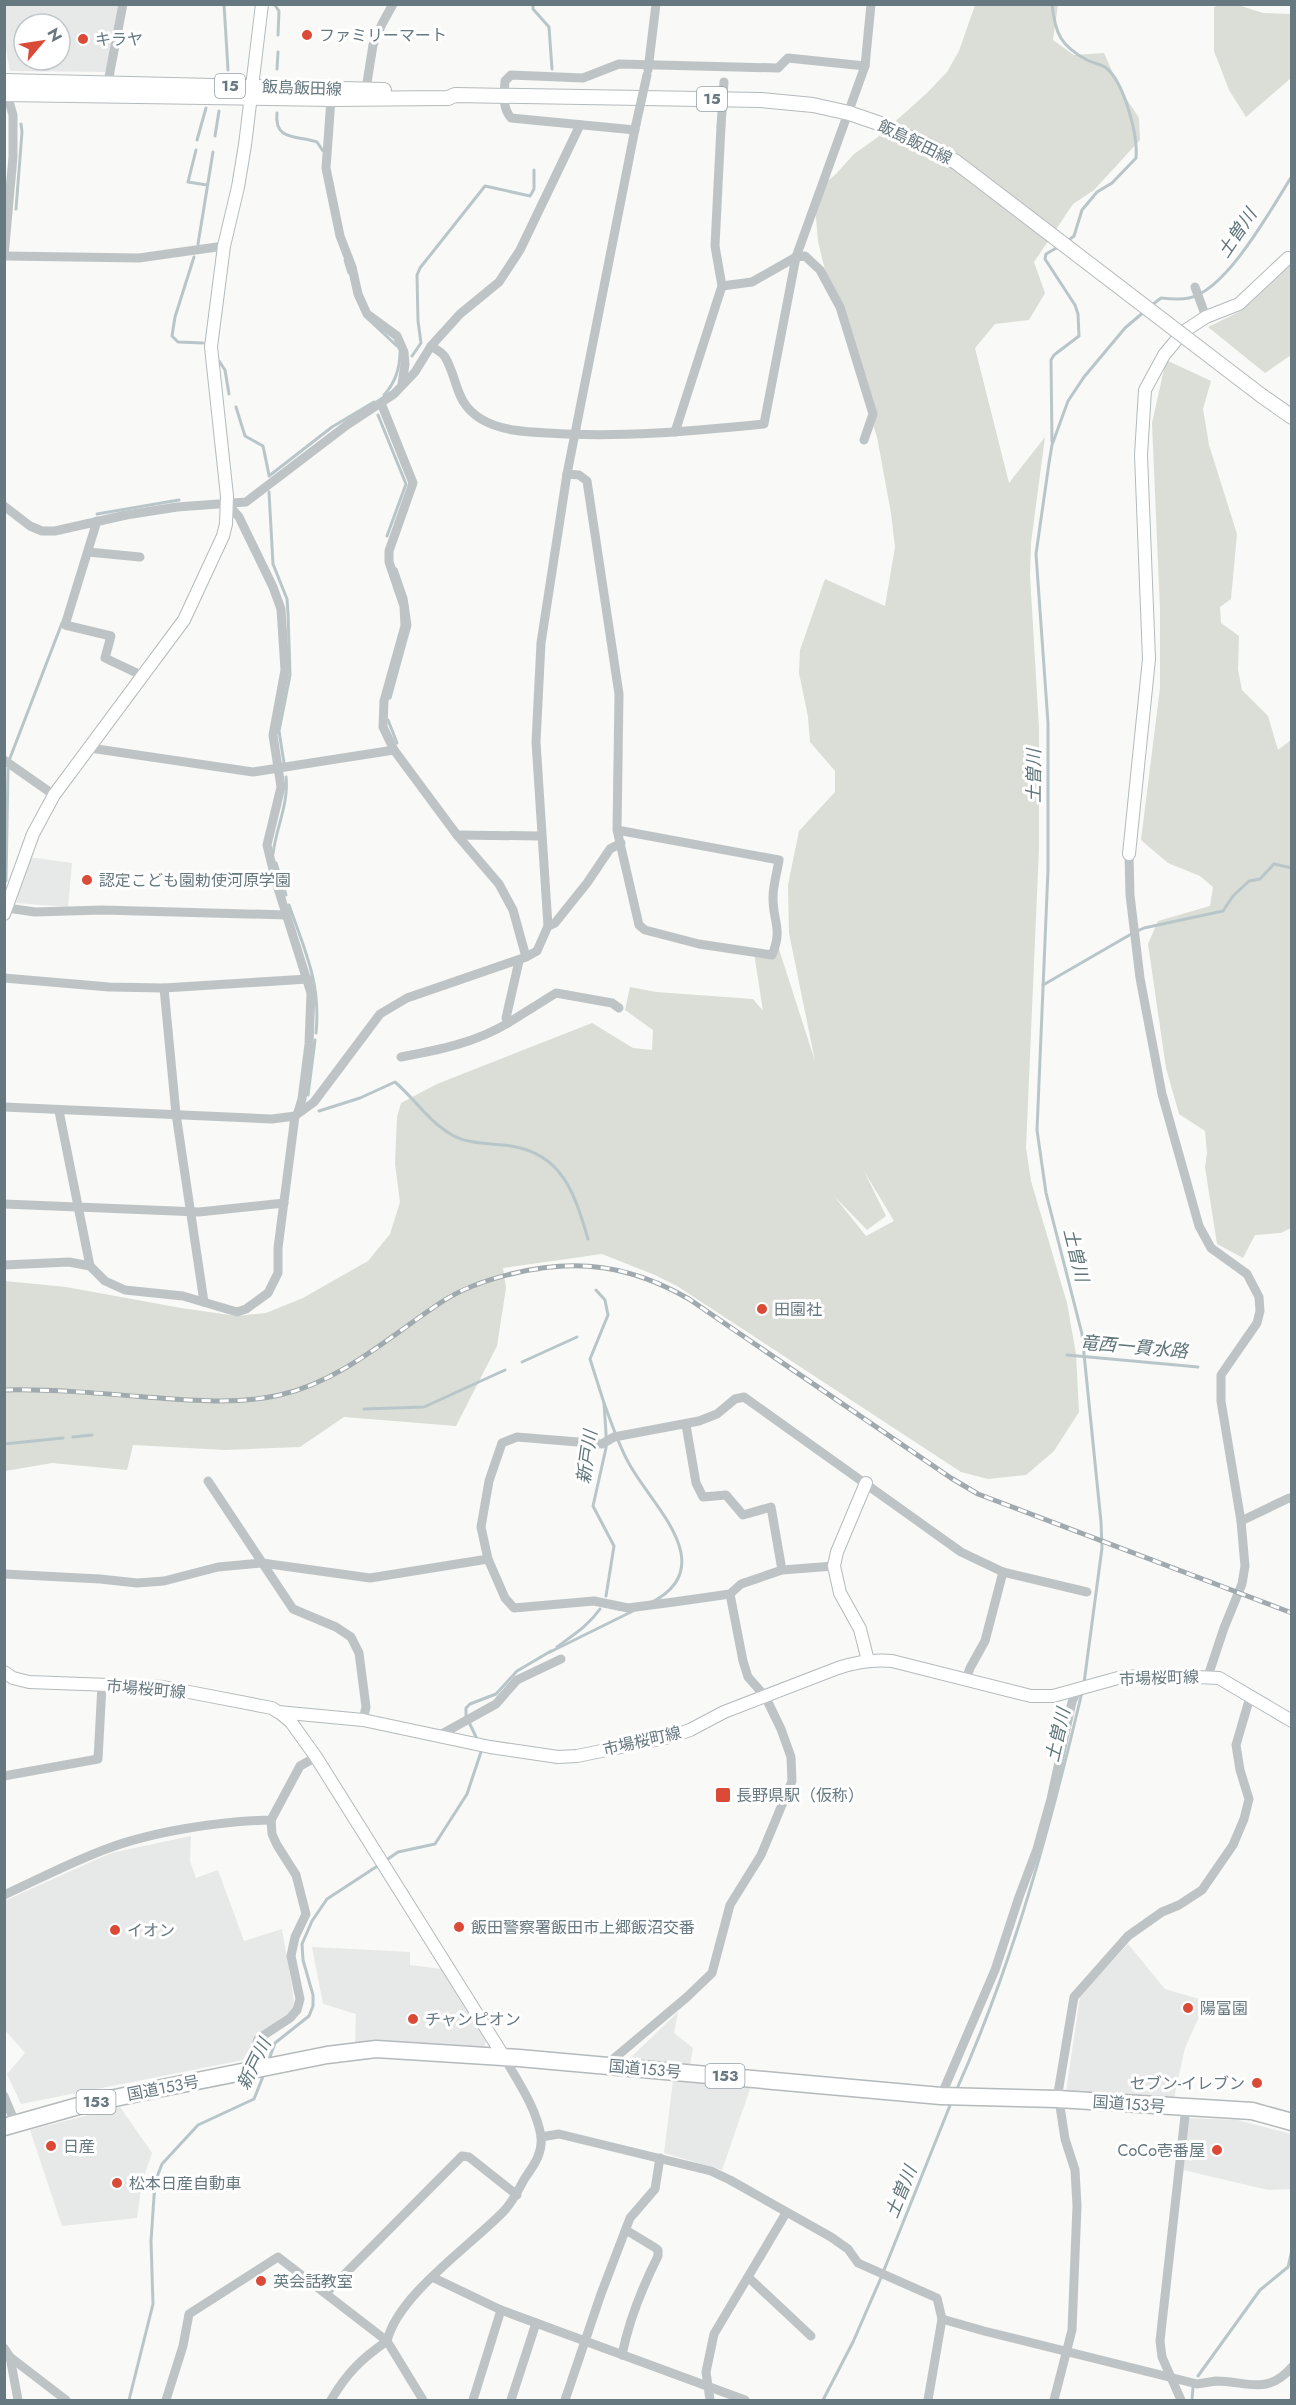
<svg xmlns="http://www.w3.org/2000/svg" width="1296" height="2405" font-family="Jost,'Noto Sans JP',sans-serif">
<rect width="100%" height="100%" fill="#f9f9f7"/>
<g fill="#e7e9e8" fill-rule="evenodd">
<path d="M4 5H119L106 72 10 71 5 44ZM24 24H60V60H24Z"/>
<path d="M29 857 72 863 68 907 16 903Z"/>
<path d="M191 1836 190 1861 196 1878 218 1870 244 1941 282 1929 293 1992 294 2009 257 2036 243 2060 21 2104 7 2074 25 2053 5 2030 4 1901 111 1853Z"/>
<path d="M1128 1944 1165 1989 1206 2001 1185 2048 1174 2098 1066 2092 1080 1996Z"/>
<path d="M312 1947 410 1952V1965L442 1969 486 2037 485 2047H472L471 2050 355 2046 356 2014 323 2004Z"/>
<path d="M678 2012 674 2033 693 2048 689 2070 625 2063Z"/>
<path d="M673 2081 751 2086 722 2170 664 2153Z"/>
<path d="M120 2107 152 2153 142 2182 137 2218 62 2226 30 2130Z"/>
<path d="M1189 2118 1238 2120 1291 2134V2189L1268 2190 1183 2170Z"/>
</g>
<g fill="#daded6" fill-rule="evenodd">
<path d="M1221 4 1238 5 1263 13 1291 14V78L1246 117 1229 90 1214 51V7Z"/>
<path d="M975 5H1058L1053 40 1074 55 1104 53 1120 89 1139 118 1140 140 1094 190 1073 204 1034 262 1045 293 1029 320 995 324 975 348 1009 483 1045 437 1031 543 1030 575 1039 728V848L1026 1148 1031 1181 1067 1303 1076 1354 1079 1412 1054 1451 1026 1475 988 1479 961 1472 677 1286 655 1275 602 1254 503 1268 506 1288 497 1346 456 1426 344 1417 300 1447 225 1450 133 1445 127 1470 52 1463 5 1471V1281L66 1287 181 1308 237 1316 266 1313 303 1298 368 1261 390 1234 400 1202 395 1164 397 1117 401 1103 437 1084 592 1023 633 1048 652 1050 653 1030 625 1010 630 987 656 992 753 999 763 1011 754 953 772 955 777 943 815 1061 789 933 788 885 799 831 835 792V771L810 742 808 717 799 673 800 650 825 579 885 606 895 547 891 513 877 437 828 283 818 241 815 205 820 187 836 174 854 154 878 137 927 93 947 72 959 51ZM864 1171 894 1221 866 1236 834 1196 867 1230 886 1216Z"/>
<path d="M1291 264V355L1265 373 1208 327 1241 311Z"/>
<path d="M1166 360 1211 381 1203 409 1209 445 1237 534 1231 599 1220 607 1221 623 1239 636 1238 670 1242 690 1268 716 1278 750 1291 740V1228L1281 1233 1255 1235 1243 1258 1217 1244 1205 1167 1207 1153 1205 1131 1179 1114 1166 1068 1148 944 1158 921 1210 906 1213 887 1200 876 1168 863 1141 840 1160 688V609L1152 423Z"/>
</g>
<g fill="none" stroke-linecap="round" stroke-linejoin="round">
<g stroke="#b9c6c9" stroke-width="3">
<path d="M224 4 228 70"/>
<path d="M274 4 279 11 278 35"/>
<path d="M533 4V9L549 27 552 69"/>
<path d="M1052 4C1055 34 1061 46 1087 60 1093 63 1100 64 1105 67 1124 81 1138 135 1136 158L1112 183 1097 192 1082 210 1074 236 1066 242"/>
<path d="M277 69 278 52"/>
<path d="M277 113C274 142 298 135 317 142L323 151"/>
<path d="M215 136 219 111"/>
<path d="M197 140 206 108"/>
<path d="M196 150 188 182 207 185"/>
<path d="M16 209 22 132 21 124"/>
<path d="M198 244 213 152"/>
<path d="M194 257 175 317 172 336 178 342 203 343"/>
<path d="M345 260 349 273"/>
<path d="M1152 305 1161 298C1170 299 1180 300 1189 298 1227 290 1271 209 1292 176"/>
<path d="M367 318 397 346"/>
<path d="M412 356 421 343 418 321 417 275 420 268 485 186 530 196 534 189V170"/>
<path d="M219 361 225 370 229 394"/>
<path d="M384 395C395 383 400 369 400 352"/>
<path d="M236 407 245 436 263 446 269 475"/>
<path d="M378 415 406 484 387 536"/>
<path d="M1052 442 1051 360 1054 355 1079 336 1078 314 1075 305 1045 259 1046 254 1058 247"/>
<path d="M269 476 332 427 374 402"/>
<path d="M269 492 273 564 287 599 288 613 290 675 279 731 284 763"/>
<path d="M97 514 179 500"/>
<path d="M390 698 410 625 406 598 396 569"/>
<path d="M388 720 397 743"/>
<path d="M10 758 62 623"/>
<path d="M273 854C276 828 289 803 286 777"/>
<path d="M276 863 286 895"/>
<path d="M6 881 8 769"/>
<path d="M289 905C305 951 321 983 316 1033"/>
<path d="M1043 985 1133 933 1144 928 1223 911 1233 896 1249 881 1260 879 1274 864 1292 868"/>
<path d="M308 1095 315 1040"/>
<path d="M319 1111 360 1098 395 1082C415 1099 429 1122 452 1135 470 1145 492 1143 511 1146 563 1154 575 1195 588 1239"/>
<path d="M596 1290 605 1300 608 1315 590 1359 604 1403 606 1433V1448L593 1506 614 1546 606 1596"/>
<path d="M1067 1355 1198 1367"/>
<path d="M522 1362 577 1337"/>
<path d="M604 1403C612 1424 619 1447 631 1467 654 1507 720 1567 652 1602"/>
<path d="M364 1409 424 1407 505 1370"/>
<path d="M73 1437 92 1435"/>
<path d="M4 1444 63 1438"/>
<path d="M557 1647C573 1635 588 1626 600 1609"/>
<path d="M550 1652 633 1611"/>
<path d="M1084 1683 1102 1548 1101 1522 1082 1334 1046 1193 1037 1130 1048 870V723L1036 554 1049 463 1052 445 1068 401 1084 377 1125 328 1145 311"/>
<path d="M478 1741 466 1716V1708L470 1704 496 1694 517 1671 551 1651"/>
<path d="M385 1861 398 1852 435 1844 467 1794 481 1752"/>
<path d="M268 2062 275 2043 309 2016 313 2006V1995L303 1960 302 1944 312 1921 327 1899 379 1865"/>
<path d="M956 2091C1013 1964 1050 1828 1082 1692"/>
<path d="M1198 2376 1260 2290 1288 2267 1292 2250"/>
<path d="M129 2400 153 2304 151 2241 155 2182 162 2164 198 2125 254 2099 264 2074"/>
<path d="M823 2400 853 2342 880 2280 951 2103"/>
<path d="M1192 2400 1193 2387"/>
</g>
<g stroke="#b3babd" stroke-width="14">
<g id="secondary">
<path d="M1129 854 1149 659 1141 455 1145 390 1164 355 1183 332 1206 317 1239 304 1288 258"/>
<path d="M4 914 33 834 54 795 184 620 223 536 226 524 227 496 211 347 224 246 238 187 245 145 262 4"/>
<path d="M866 1483 837 1552 834 1566 840 1593 860 1629 868 1661"/>
<path d="M4 1672 13 1678 29 1682 163 1687 272 1708 278 1712 363 1720 490 1747 558 1757 577 1756 670 1737 690 1730 724 1712 838 1668C856 1662 872 1659 892 1661L1031 1696H1053L1118 1678 1149 1675 1219 1678 1292 1721"/>
<path d="M279 1712 291 1722 316 1757 504 2057"/>
</g>
</g>
<g stroke="#b4babd" stroke-width="16">
<g id="primary">
<path d="M4 81 384 90"/>
<path d="M4 94 331 99 448 98 455 95 761 100 813 105 849 113 878 123 934 149 956 162"/>
<path d="M1262 396 1292 417"/>
</g>
</g>
<g stroke="#b4b9bb" stroke-width="19">
<path id="highway" d="M4 2127 82 2105 162 2088 327 2055 376 2049 519 2058 941 2096 1058 2099 1252 2111 1292 2122"/>
</g>
<g stroke="#bec4c6" stroke-width="9">
<path d="M648 70 656 4"/>
<path d="M108 82 123 4"/>
<path d="M366 89 373 45 382 24 393 4"/>
<path d="M331 99 326 168 340 236 352 267 358 294 367 314 397 336 404 352 405 364 402 384"/>
<path d="M635 130 511 118C502 107 504 95 505 81L511 75 583 78 619 64 778 68 788 58 865 66"/>
<path d="M4 256 13 157V115L6 91"/>
<path d="M5 256 139 258 224 246"/>
<path d="M722 286 752 282 796 257 805 256 820 270 840 307 873 414 864 440"/>
<path d="M1195 287 1206 317"/>
<path d="M431 346C436 349 443 353 445 357 459 381 454 402 481 419 501 431 526 432 548 433 620 438 693 431 764 424L796 257 865 66 871 4"/>
<path d="M381 403 413 483 389 551V562L404 606 405 626 384 701 383 727 394 750 457 835 499 884 513 910 526 957"/>
<path d="M675 432 722 286 715 246 721 126"/>
<path d="M567 474 579 475 587 481 619 694 617 830 639 925 645 930 699 944 772 955C783 929 773 922 773 898 773 885 777 873 779 860L617 830"/>
<path d="M227 503 239 517 273 587 281 609 285 670 273 735 281 787 267 845 276 882 311 993 309 1044 302 1099 298 1112"/>
<path d="M4 506 30 526 42 531H55L126 515 177 507 246 502 347 425 394 394 415 372 431 346 460 314 499 282 520 250 580 125"/>
<path d="M97 521 65 625 111 636 105 658 143 676"/>
<path d="M88 552 140 557"/>
<path d="M90 748 253 772 394 750"/>
<path d="M4 760 54 795"/>
<path d="M457 835 541 836"/>
<path d="M1129 854 1130 895 1140 978 1162 1094 1199 1226 1211 1248 1247 1274 1259 1297 1260 1311 1257 1323 1221 1375V1401L1241 1521 1245 1566 1242 1584 1224 1628 1208 1676"/>
<path d="M7 908 35 912 102 910 287 915"/>
<path d="M548 926 555 923 587 883 610 849 621 843"/>
<path d="M519 961 506 1018 508 1023 556 993 612 1003 619 1008"/>
<path d="M4 978 109 987 164 988 308 979"/>
<path d="M164 988 176 1114 204 1302"/>
<path d="M401 1057C438 1050 475 1043 508 1023"/>
<path d="M4 1107 272 1119 295 1116"/>
<path d="M59 1111 90 1266"/>
<path d="M4 1204 199 1212 284 1203"/>
<path d="M4 1265 69 1262 90 1266 105 1281 125 1290 183 1296 237 1312 246 1309 268 1293 278 1273V1248L295 1116 314 1102 380 1014 407 998 526 957 537 951 548 926 536 742 541 643 567 474 636 124"/>
<path d="M686 1425 696 1483 703 1497 726 1495 743 1515 771 1507 782 1570"/>
<path d="M208 1481 293 1609 336 1627 351 1637 359 1653 366 1707 363 1720"/>
<path d="M1241 1521 1289 1498 1292 1499"/>
<path d="M834 1566 782 1570 741 1584 730 1594 674 1602 628 1608 594 1601 514 1608 505 1598 488 1559 481 1527 489 1481 502 1443 517 1437 602 1444 614 1437 699 1421 717 1414 735 1399 744 1397 961 1552 1003 1572 1087 1592"/>
<path d="M4 1574 100 1579 137 1583 164 1581 218 1567 262 1563 370 1578 488 1559"/>
<path d="M966 1680 970 1668 985 1641 1003 1572"/>
<path d="M440 1735 496 1704 517 1680 561 1659"/>
<path d="M4 1776 98 1759 102 1685"/>
<path d="M4 1895C39 1879 73 1861 109 1848 155 1831 222 1821 271 1820L300 1766 316 1757"/>
<path d="M605 2066 687 1997 712 1973 730 1905 761 1855 792 1781 791 1757 781 1729 765 1696 748 1677 743 1661 730 1594"/>
<path d="M247 2071 258 2039 290 2018 297 2010 300 1999 291 1956 295 1937 306 1914 296 1875 277 1845 272 1834 271 1820"/>
<path d="M4 2096 16 2125"/>
<path d="M941 2096 995 1970 1019 1897 1037 1849 1051 1799 1072 1702 1077 1691"/>
<path d="M541 2137 559 2134 711 2171 730 2180 831 2237 848 2249 858 2263 937 2298 942 2319 928 2400"/>
<path d="M432 2277 501 2310 745 2400"/>
<path d="M748 2277 811 2336"/>
<path d="M326 2293 462 2156 469 2157 517 2195"/>
<path d="M942 2319 984 2331 1197 2384C1203 2383 1210 2382 1216 2381 1247 2381 1267 2396 1292 2367"/>
<path d="M4 2348 10 2357 66 2400"/>
<path d="M622 2355C629 2319 642 2288 658 2256V2250L654 2247 626 2230"/>
<path d="M10 2357 18 2400"/>
<path d="M166 2400 183 2346 189 2314 278 2257 387 2341 423 2400"/>
<path d="M331 2400C347 2373 361 2359 387 2341 398 2295 470 2246 503 2212 513 2202 518 2190 525 2178 534 2165 543 2153 541 2136 536 2107 518 2082 504 2057"/>
<path d="M473 2400 501 2310"/>
<path d="M511 2400 536 2323"/>
<path d="M565 2400 601 2294 630 2218 655 2189 660 2158"/>
<path d="M710 2400 706 2372 714 2334 786 2213"/>
<path d="M1054 2400 1072 2330 1077 2206 1075 2170 1065 2139 1058 2093 1074 1997 1128 1936 1162 1912 1179 1905 1202 1890 1233 1845 1244 1819 1249 1799 1240 1770 1236 1745 1250 1697"/>
<path d="M1181 2400 1162 2357 1160 2341 1186 2107"/>
</g>
<use href="#secondary" stroke="#fff" stroke-width="12"/>
<use href="#primary" stroke="#fff" stroke-width="14"/>
<use href="#highway" stroke="#fff" stroke-width="16"/>
<g stroke="#a0a9ad" stroke-width="5">
<path id="rail" d="M4 1390C51 1389 98 1393 145 1397 191 1400 234 1405 280 1395 341 1381 389 1337 440 1303 461 1289 486 1280 511 1274 577 1258 630 1265 689 1299L951 1478 978 1494 1292 1613"/>
</g>
<use href="#rail" stroke="#fff" stroke-width="3" stroke-dasharray="9" stroke-linecap="butt"/>
<g stroke="#b4babd" stroke-width="16" stroke-linecap="butt">
<path id="primary-bridge" d="M956 162 1262 396"/>
</g>
<g stroke="#bec4c6" stroke-width="9">
<path d="M636 124 647 75"/>
<path d="M721 126 724 82"/>
</g>
<use href="#primary-bridge" stroke="#fff" stroke-width="14"/>
</g>
<g fill="#da4a36" stroke="#fff" stroke-width="2">
<circle cx="307" cy="35" r="6"/>
<circle cx="83" cy="39" r="6"/>
<circle cx="87" cy="880" r="6"/>
<circle cx="762" cy="1309" r="6"/>
<rect x="715" y="1787" width="16" height="16" rx="3"/>
<circle cx="459" cy="1927" r="6"/>
<circle cx="115" cy="1930" r="6"/>
<circle cx="1188" cy="2008" r="6"/>
<circle cx="413" cy="2019" r="6"/>
<circle cx="1257" cy="2083" r="6"/>
<circle cx="51" cy="2146" r="6"/>
<circle cx="1217" cy="2150" r="6"/>
<circle cx="117" cy="2183" r="6"/>
<circle cx="261" cy="2281" r="6"/>
</g>
<g text-anchor="middle" dominant-baseline="central" stroke-width="6" stroke-linejoin="round" paint-order="stroke">
<g fill="#fff" stroke="#94a0a6" stroke-width="1.5">
<rect x="215" y="74" width="30" height="24" rx="4.5"/>
<rect x="697" y="87" width="30" height="24" rx="4.5"/>
<rect x="705.5" y="2064" width="39" height="24" rx="4.5"/>
<rect x="76.5" y="2090" width="39" height="24" rx="4.5"/>
</g>
<g font-size="15" font-weight="bold" fill="#667880">
<text x="230" y="86">15</text>
<text x="712" y="99">15</text>
<text x="725" y="2076">153</text>
<text x="96" y="2102">153</text>
</g>
<g font-size="16" fill="#667880" stroke="#fff" text-anchor="start">
<text x="319" y="35">ファミリーマート</text>
<text x="95" y="39">キラヤ</text>
<text x="99" y="880">認定こども園勅使河原学園</text>
<text x="774" y="1309">田園社</text>
<text x="736" y="1795">長野県駅（仮称）</text>
<text x="471" y="1927">飯田警察署飯田市上郷飯沼交番</text>
<text x="127" y="1930">イオン</text>
<text x="1200" y="2008">陽富園</text>
<text x="425" y="2019">チャンピオン</text>
<text x="1245" y="2083" text-anchor="end">セブン-イレブン</text>
<text x="63" y="2146">日産</text>
<text x="1205" y="2150" text-anchor="end">CoCo壱番屋</text>
<text x="129" y="2183">松本日産自動車</text>
<text x="273" y="2281">英会話教室</text>
</g>
<g font-size="16" fill="#667880" stroke="#fff">
<text transform="translate(302 88) rotate(2)">飯島飯田線</text>
<text transform="translate(915 142) rotate(26)">飯島飯田線</text>
<text transform="translate(1159 1678) rotate(-2)">市場桜町線</text>
<text transform="translate(146 1689) rotate(5)">市場桜町線</text>
<text transform="translate(642 1741) rotate(-13)">市場桜町線</text>
<text transform="translate(645 2069) rotate(5)">国道153号</text>
<text transform="translate(163 2088) rotate(-11)">国道153号</text>
<text transform="translate(1129 2104) rotate(4)">国道153号</text>
</g>
<g font-size="18" font-style="italic" fill="#60767a" stroke="#fff">
<text transform="translate(1237 233) rotate(-56)">土曽川</text>
<text transform="translate(1034 776) rotate(-90)">土曽川</text>
<text transform="translate(1076 1255) rotate(76)">土曽川</text>
<text transform="translate(1134 1347) rotate(5)">竜西一貫水路</text>
<text transform="translate(587 1457) rotate(-82)">新戸川</text>
<text transform="translate(1058 1735) rotate(-77)">土曽川</text>
<text transform="translate(254 2064) rotate(-64)">新戸川</text>
<text transform="translate(901 2192) rotate(-68)">土曽川</text>
</g>
</g>
<rect width="1296" height="2405" fill="none" stroke="#667880" stroke-width="12"/>
<g transform="translate(42 42) rotate(61)"><circle r="28" fill="#ffffff" stroke="#c2c9cc" stroke-width="1.5"/>
<path d="M0-4.5L10 22L0 15L-10 22Z" fill="#da4a36"/>
<text y="-9" font-size="16" font-weight="bold" text-anchor="middle" fill="#667880">N</text>
</g>
</svg>
